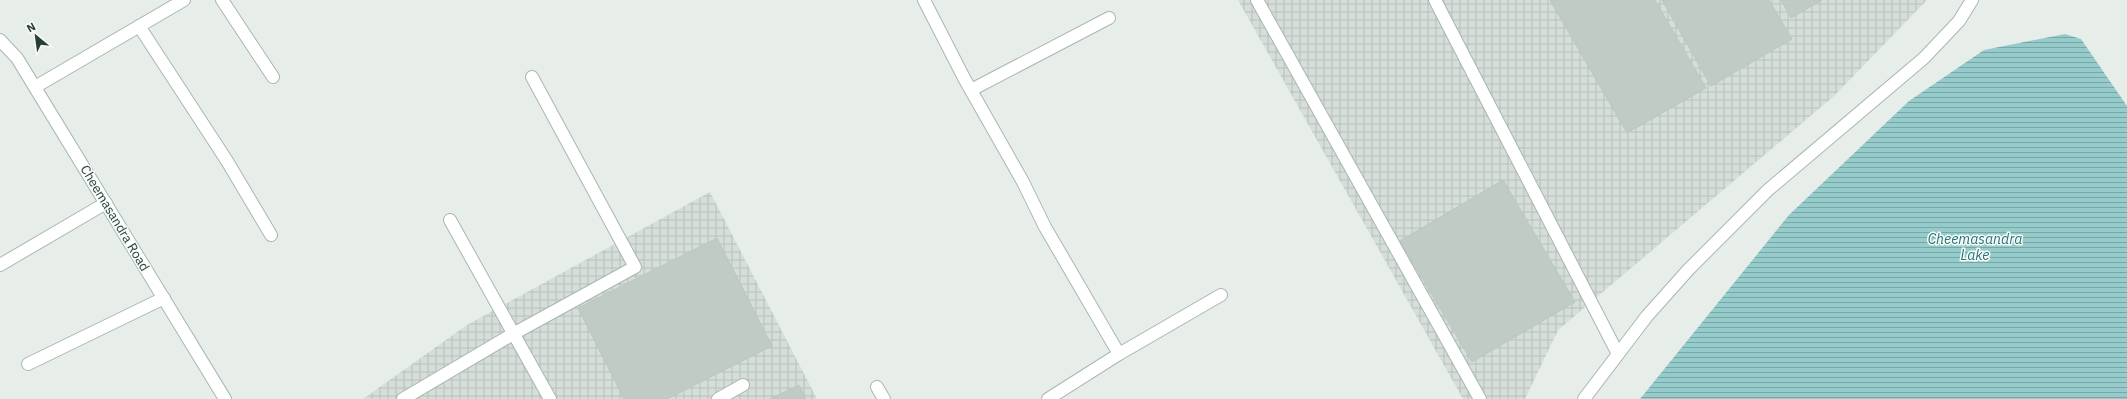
<svg xmlns="http://www.w3.org/2000/svg" width="2127" height="399" font-family="'IBM Plex Sans',sans-serif">
<defs>
<pattern id="industrial-grid" width="8" height="8" patternUnits="userSpaceOnUse"><rect width="8" height="8" fill="#d5ded9"/><path d="M0 4h8M4 0v8" fill="none" stroke="#b7c0bb"/></pattern>
<pattern id="water-rules" width="6" height="5" patternUnits="userSpaceOnUse"><rect width="6" height="5" fill="#96cbcc"/><path d="M0 2.5h6" fill="none" stroke="#7aa6a6"/></pattern>
</defs>
<rect width="100%" height="100%" fill="#e7eeea"/>
<g fill="url(#industrial-grid)">
<path d="M1238 0H1927L1834 96 1558 330 1525 399H1463Z"/>
<path d="M710 192 817 399H363L467 325Z"/>
</g>
<path fill="url(#water-rules)" d="M2065 34 2081 39 2127 106V399H1640L1789 215 1909 101 1984 50Z"/>
<g fill="#c0cbc5" stroke="#bac7c0">
<path d="M1550 0H1655L1706 88 1627 133Z"/>
<path d="M1662 0H1769L1792 39 1711 86Z"/>
<path d="M1781 0H1822L1791 18Z"/>
<path d="M1503 180 1575 302 1472 362 1400 241Z"/>
<path d="M717 238 772 346 667 399H624L578 308Z"/>
<path d="M799 385 806 399H770Z"/>
</g>
<g fill="none" stroke-linecap="round" stroke-linejoin="round">
<g stroke="#aab6b0" stroke-width="14">
<g id="lane">
<path d="M1257 0 1480 399"/>
<path d="M1435 0 1618 354"/>
<path d="M450 220 550 399"/>
<path d="M403 399 513 334 635 267 532 77"/>
<path d="M718 399 743 385"/>
</g>
</g>
<g stroke="#aab6b0" stroke-width="14">
<g id="street">
<path d="M222 0 273 77"/>
<path d="M924 0 964 78 1023 182 1045 227 1119 354 1048 399"/>
<path d="M139 26 227 161 271 235"/>
<path d="M35 87 184 0"/>
<path d="M971 90 1109 18"/>
<path d="M0 265 106 203"/>
<path d="M1119 354 1221 295"/>
<path d="M28 364 164 298"/>
<path d="M877 387 884 399"/>
<path d="M1584 399 1647 316 1689 269 1768 190 1924 58 1959 21 1972 0"/>
</g>
</g>
<g stroke="#a7b8b0" stroke-width="14">
<path id="secondary" d="M0 40 17 58 225 399"/>
</g>
<use href="#lane" stroke="#fff" stroke-width="12"/>
<use href="#street" stroke="#fff" stroke-width="12"/>
<use href="#secondary" stroke="#fff" stroke-width="12"/>
</g>
<g text-anchor="middle" dominant-baseline="central" stroke-width="3" stroke-linejoin="round" paint-order="stroke">
<g font-size="13" fill="#283e35" stroke="#f7fbf9">
<text transform="translate(115 218) rotate(59)">Cheemasandra Road</text>
</g>
<g font-size="14" font-style="italic" fill="#287374" stroke="#f7fbf9">
<text x="1975" y="239">Cheemasandra<tspan x="1975" dy="16">Lake</tspan></text>
</g>
</g>
<g transform="translate(36 36) rotate(331)" stroke="#f7fbf9" stroke-width="3" paint-order="stroke">
<path d="M0-3L7 15L0 10L-7 15Z" fill="#283e35"/>
<text y="-6" font-size="11" font-weight="bold" text-anchor="middle" fill="#283e35">N</text>
</g>
</svg>
